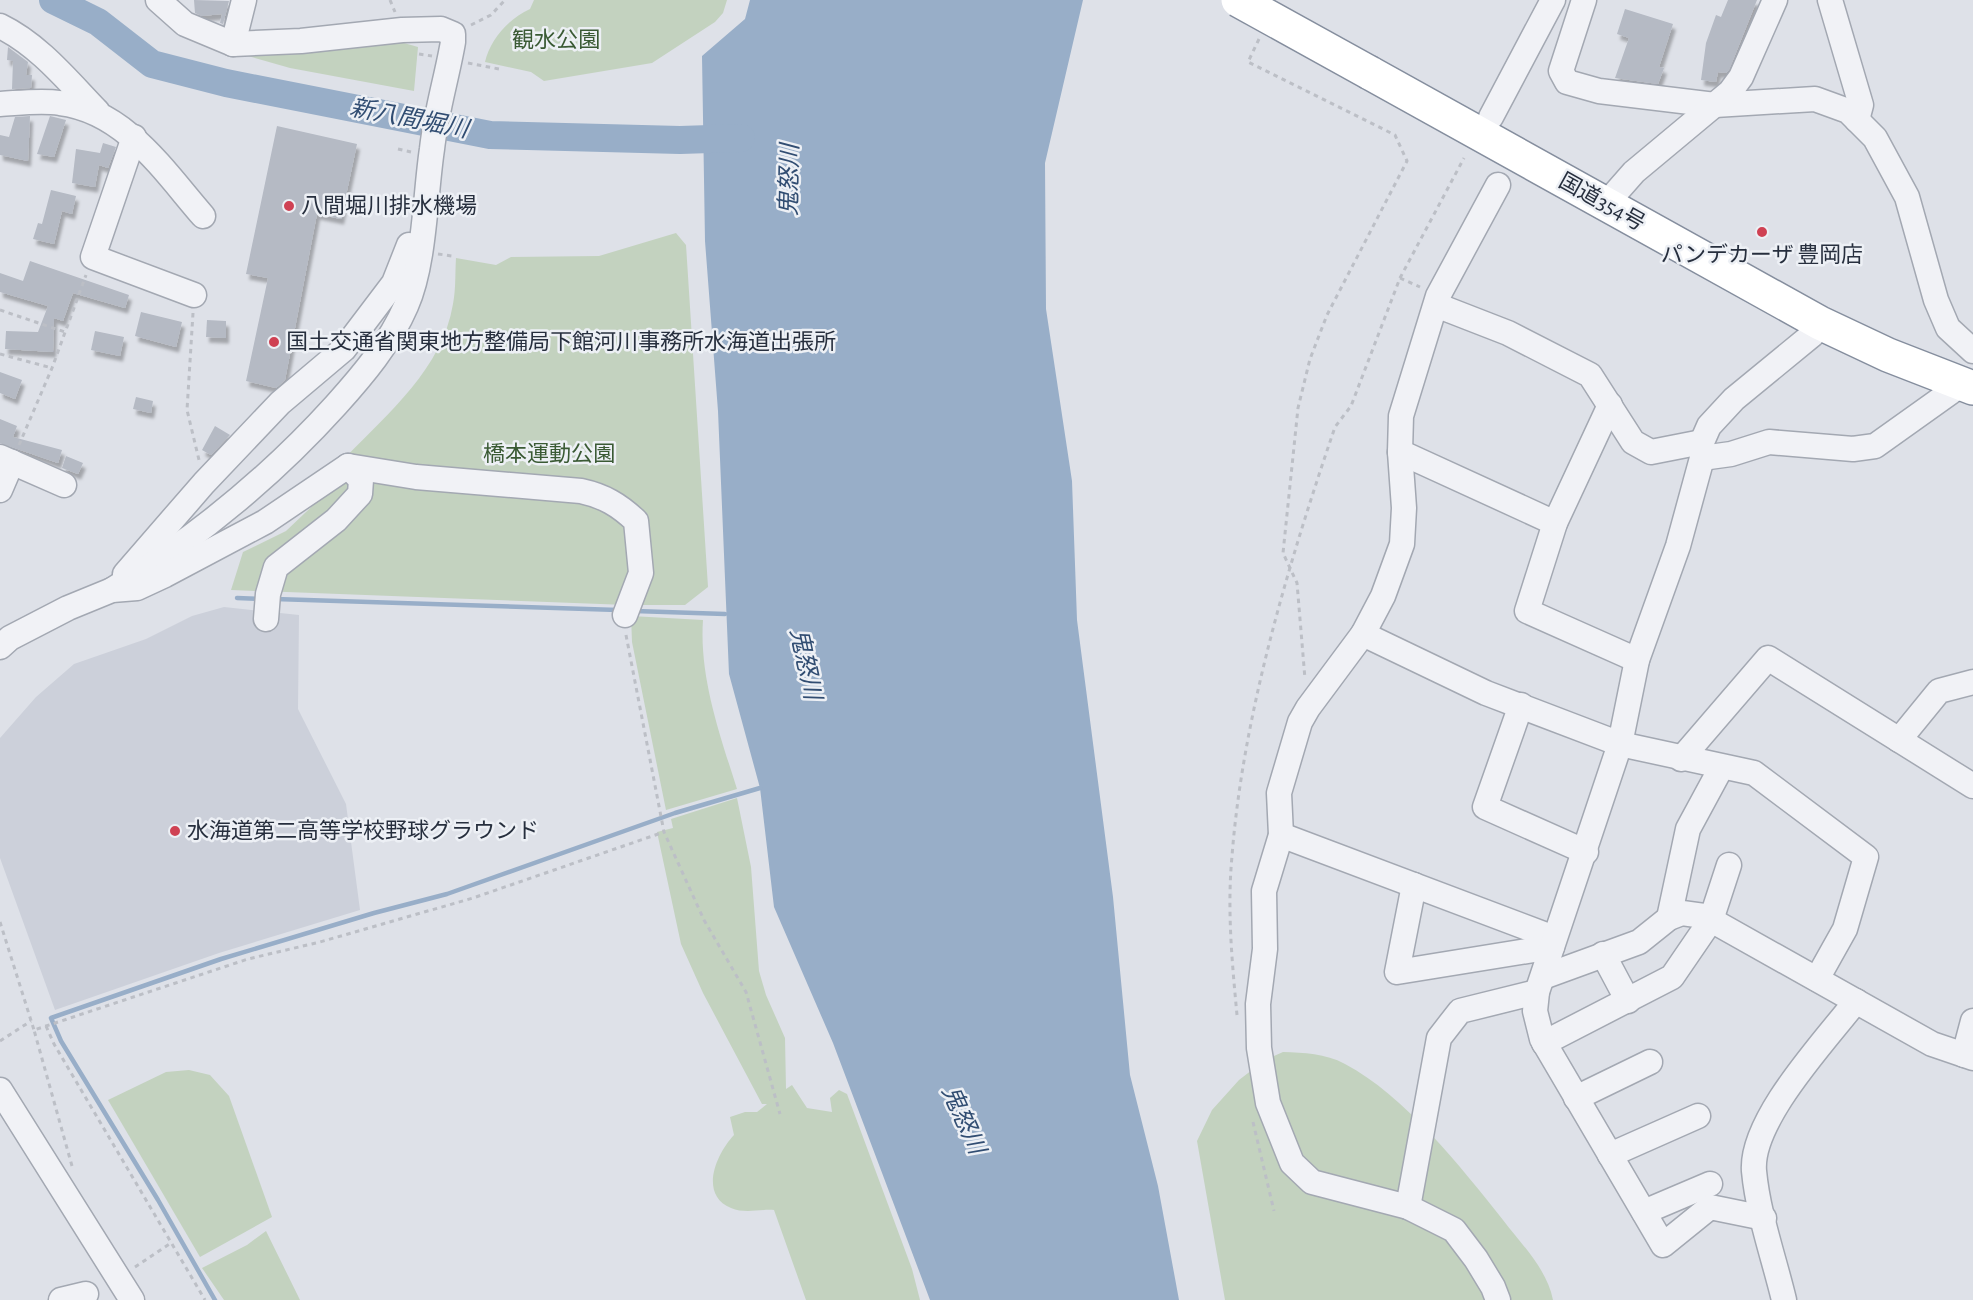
<svg xmlns="http://www.w3.org/2000/svg" width="1973" height="1300" font-family="'Alegreya Sans','Noto Sans JP',sans-serif">
<defs>
<filter id="shadow"><feDropShadow dx="3" dy="5.5" stdDeviation="1.5" flood-color="#0004"/></filter>
</defs>
<rect width="100%" height="100%" fill="#dee1e8"/>
<path fill="#ccd0da" d="M224 607 299 615 298 709 346 804 360 910 219 953 55 1010 0 858V738L36 697 74 664 146 639 192 616Z"/>
<g fill="#c3d2bf">
<path d="M534 0H727L723 13 715 22 652 63 544 81 531 72 485 62C490 40 508 19 530 9Z"/>
<path d="M397 41 418 47 414 91 290 68 227 50Z"/>
<path d="M676 233 686 245 708 587 685 605H627L231 590 243 552 286 531 345 475 346 457C389 412 442 369 453 304 456 289 455 273 456 258L496 265 511 257 599 256Z"/>
<path d="M631 616 703 620C699 677 720 735 737 789L666 810 632 642Z"/>
<path d="M737 798 751 867 759 971 766 995 785 1038 786 1089 792 1085 807 1108 832 1112 830 1098 839 1090 847 1094 912 1269 920 1300H806L774 1210C760 1209 745 1214 731 1208 698 1194 717 1153 734 1135L730 1117 745 1112H757L767 1104H762L703 993 681 944 657 832 673 828 671 819Z"/>
<path d="M1283 1052C1304 1053 1325 1053 1345 1064 1404 1095 1461 1167 1503 1220 1522 1245 1547 1269 1553 1300H1225L1197 1141 1212 1110 1239 1080 1265 1060Z"/>
<path d="M189 1070 210 1075 229 1096 272 1217 200 1257 108 1100 166 1072Z"/>
<path d="M266 1231 300 1300H224L202 1268 247 1245Z"/>
</g>
<path fill="#98aec8" d="M750 0H1083L1045 163 1046 309 1072 481 1077 620 1113 897 1130 1075 1158 1186 1179 1300H930L833 1043 774 907 760 788 729 674 718 411 705 241 702 56 745 19Z"/>
<g fill="none" stroke-linecap="round" stroke-linejoin="round">
<g stroke="#98aec8" stroke-width="4.5">
<path d="M237 598 261 599"/>
<path d="M275 599 618 610"/>
<path d="M635 611 725 614"/>
<path d="M215 1300 158 1200 61 1041 51 1018 221 959 374 913 447 894 675 813 760 788"/>
</g>
<path stroke="#98aec8" stroke-width="28" d="M53 0 98 22 152 64 226 83 490 135 680 140 741 138"/>
</g>
<g fill="#b5bac4" filter="url(#shadow)">
<path d="M194 0 229 1 223 24 220 23 222 14 202 16 195 13Z"/>
<path d="M1728 0H1757L1729 70 1726 73 1718 72 1716 82 1701 80 1706 43 1716 15 1721 17Z"/>
<path d="M1625 9 1673 24 1659 67 1664 68 1658 84 1615 78 1629 38 1617 34Z"/>
<path d="M8 47 28 62 26 75H32L31 88 12 89 13 61 7 60Z"/>
<path d="M30 116 28 161 0 155V135L9 137 15 117Z"/>
<path d="M50 116 66 120 54 157 37 154Z"/>
<path d="M277 126 357 144 341 219 317 214 285 380 276 388 246 381 268 278 246 274Z"/>
<path d="M103 143 116 147 108 168 99 165 95 187 72 183 76 149 100 153Z"/>
<path d="M51 190 76 196 72 214 62 211 54 244 33 239 38 223 42 224Z"/>
<path d="M30 261 129 295 125 308 73 293 63 321 54 318 53 352 5 349 6 331 38 332 48 306 0 292V273L23 281Z"/>
<path d="M141 312 182 322 176 347 135 336Z"/>
<path d="M207 320 226 321V338L206 337Z"/>
<path d="M95 331 124 337 120 356 91 350Z"/>
<path d="M0 372 22 380 15 399 0 393Z"/>
<path d="M136 397 153 401 151 413 133 409Z"/>
<path d="M0 419 17 426 13 437 62 450 58 463 0 443Z"/>
<path d="M215 426 230 435 211 455 202 450Z"/>
<path d="M66 456 83 463 78 474 62 468Z"/>
</g>
<g fill="none" stroke-linecap="round" stroke-linejoin="round">
<g stroke="#a3a8b2" stroke-width="27">
<g id="minor">
<path d="M1584 0 1561 71 1567 82 1599 91 1715 105 1815 99 1848 111 1875 138 1907 197 1936 300 1948 328 1973 351"/>
<path d="M1830 0 1861 105 1857 120"/>
<path d="M0 26C39 45 67 80 97 111"/>
<path d="M233 44 244 0"/>
<path d="M0 104C19 103 41 100 60 103 125 111 163 170 203 216"/>
<path d="M1491 117 1553 0"/>
<path d="M134 137 93 257 194 295"/>
<path d="M1605 205 1634 172 1730 92 1741 77 1775 0"/>
<path d="M1436 305 1508 333 1590 375 1633 442 1651 452 1702 442"/>
<path d="M1610 405 1555 523 1527 611 1637 660"/>
<path d="M1400 452 1555 523"/>
<path d="M0 457 64 485"/>
<path d="M1702 458 1731 454 1769 442 1853 449 1875 446 1962 384"/>
<path d="M0 490 12 462"/>
<path d="M125 574 204 483 280 403 344 349 394 283 409 245"/>
<path d="M112 590C195 539 270 478 336 405 363 375 390 343 406 306 425 263 425 195 432 149 436 112 447 77 453 42V34L441 29 402 30 301 41 233 44 185 24 158 0"/>
<path d="M266 619 268 594 276 567 336 520 360 494 361 480 348 466"/>
<path d="M1363 634 1486 693 1620 744 1754 773 1866 857 1845 929 1817 979"/>
<path d="M0 647 10 638 68 608 112 590 137 588 165 575 265 522 348 466 416 477 581 491C604 496 619 505 636 521L641 573 625 615"/>
<path d="M1521 705 1485 807 1586 852"/>
<path d="M1899 740 1939 691 1973 682"/>
<path d="M1681 759 1768 658 1973 786"/>
<path d="M1281 835 1554 938"/>
<path d="M1414 885 1397 972 1552 947"/>
<path d="M1669 918 1688 829 1721 768"/>
<path d="M1603 954 1628 1001"/>
<path d="M1543 977 1639 942 1669 918 1682 913 1704 916 1932 1044 1973 1058"/>
<path d="M1544 1043 1672 977 1711 920 1729 865"/>
<path d="M1964 1055 1973 1021"/>
<path d="M0 1090 132 1300"/>
<path d="M1576 1098 1650 1062"/>
<path d="M1610 1155 1698 1116"/>
<path d="M1408 1207 1439 1038 1460 1011 1537 992"/>
<path d="M1644 1212 1710 1184"/>
<path d="M1764 1218 1710 1207 1663 1245 1542 1039 1535 1011 1537 992 1620 744 1637 660 1678 546 1702 458V442L1709 426 1734 399 1812 335 1820 323"/>
<path d="M61 1300 86 1294"/>
<path d="M1498 1300 1493 1287 1476 1259 1454 1230 1408 1207 1312 1182 1292 1163 1268 1103 1259 1048 1258 1004 1265 949 1264 891 1281 835 1279 793 1300 722 1308 708 1363 634 1383 596 1402 544 1404 508 1400 452 1401 416 1438 296 1498 185"/>
<path d="M1784 1300C1774 1258 1758 1214 1754 1171 1750 1120 1826 1040 1856 1001"/>
</g>
</g>
<g stroke="#858e9e" stroke-width="36">
<path id="highway" d="M1370 73 1820 323 1888 355 1973 388"/>
</g>
<g stroke="#bcbfc6" stroke-width="3" stroke-dasharray="4.5 4.5" stroke-linecap="butt">
<path d="M390 0 395 12"/>
<path d="M471 25 491 15 505 0"/>
<path d="M1259 39 1248 62 1395 135 1407 161 1327 315 1310 359 1298 408 1283 553 1297 583 1305 679"/>
<path d="M419 54 432 56"/>
<path d="M468 63 499 69"/>
<path d="M398 149 411 152"/>
<path d="M438 254 452 256"/>
<path d="M1400 278 1420 287"/>
<path d="M0 310 65 332"/>
<path d="M193 313 187 410 199 460"/>
<path d="M0 354 52 368"/>
<path d="M19 445 52 368 86 275"/>
<path d="M626 635 664 832 704 920 746 992 780 1114"/>
<path d="M0 922 34 1030"/>
<path d="M1237 1015C1232 962 1227 909 1232 856 1243 714 1289 562 1335 427L1351 406 1400 278 1464 158"/>
<path d="M46 1026 54 1044 205 1300"/>
<path d="M0 1041 31 1021"/>
<path d="M1253 1122 1274 1211"/>
<path d="M72 1166 34 1030 248 959 320 942 473 898 664 832"/>
<path d="M135 1267 171 1243"/>
</g>
<use href="#minor" stroke="#f1f2f6" stroke-width="24"/>
<use href="#highway" stroke="#fff" stroke-width="33"/>
<g stroke="#858e9e" stroke-width="36" stroke-linecap="butt">
<path id="highway-bridge" d="M1238 0 1370 73"/>
</g>
<use href="#highway-bridge" stroke="#fff" stroke-width="33"/>
</g>
<g fill="#cf4153" stroke="#edf0f5" stroke-width="2">
<circle cx="289" cy="206" r="6"/>
<circle cx="1762" cy="232" r="6"/>
<circle cx="274" cy="342" r="6"/>
<circle cx="175" cy="831" r="6"/>
</g>
<g text-anchor="middle" dominant-baseline="central" stroke-width="5" stroke-linejoin="round" paint-order="stroke">
<g font-size="22" fill="#3a5a34" stroke="#edf0f5">
<text x="556" y="40">観水公園</text>
<text x="549" y="454">橋本運動公園</text>
</g>
<g font-size="22" fill="#272f3e" stroke="#edf0f5">
<text transform="translate(1602 202) rotate(29)">国道354号</text>
</g>
<g font-size="22" fill="#272f3e" stroke="#edf0f5" text-anchor="start">
<text x="301" y="206">八間堀川排水機場</text>
<text x="1762" y="255" text-anchor="middle">パンデカーザ 豊岡店</text>
<text x="286" y="342">国土交通省関東地方整備局下館河川事務所水海道出張所</text>
<text x="187" y="831">水海道第二高等学校野球グラウンド</text>
</g>
<g font-size="24" font-style="italic" fill="#314d72" stroke="#edf0f5">
<text transform="translate(409 119) rotate(11)">新八間堀川</text>
<text transform="translate(790 180) rotate(-89)">鬼怒川</text>
<text transform="translate(805 664) rotate(78)">鬼怒川</text>
<text transform="translate(963 1120) rotate(66)">鬼怒川</text>
</g>
</g>
</svg>
